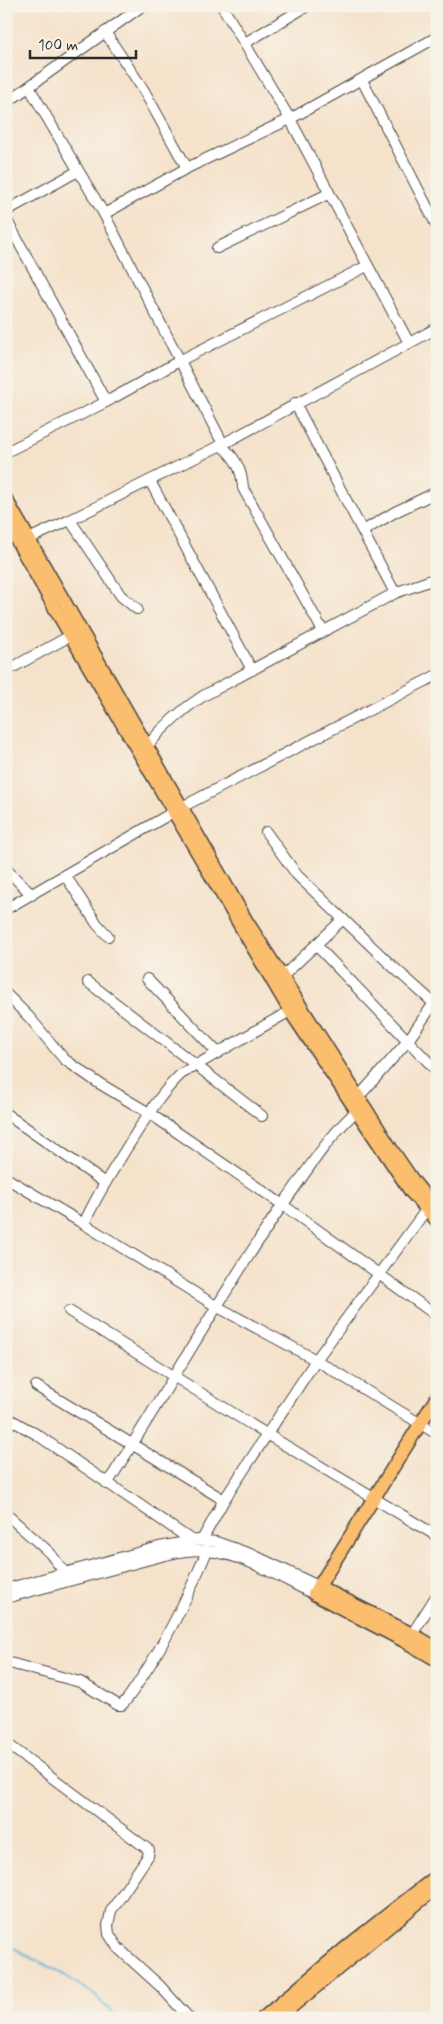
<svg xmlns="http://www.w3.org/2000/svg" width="443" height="2024" font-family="Mynerve,sans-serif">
<rect width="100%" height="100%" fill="#f7f3e8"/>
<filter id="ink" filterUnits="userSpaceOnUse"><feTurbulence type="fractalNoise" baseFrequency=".02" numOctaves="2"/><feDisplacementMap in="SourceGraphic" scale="10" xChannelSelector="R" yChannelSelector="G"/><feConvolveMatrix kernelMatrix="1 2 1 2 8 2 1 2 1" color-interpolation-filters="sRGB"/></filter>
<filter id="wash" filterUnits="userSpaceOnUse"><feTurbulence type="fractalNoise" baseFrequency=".0096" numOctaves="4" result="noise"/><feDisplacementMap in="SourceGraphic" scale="20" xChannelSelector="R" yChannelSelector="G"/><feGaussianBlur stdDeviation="1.12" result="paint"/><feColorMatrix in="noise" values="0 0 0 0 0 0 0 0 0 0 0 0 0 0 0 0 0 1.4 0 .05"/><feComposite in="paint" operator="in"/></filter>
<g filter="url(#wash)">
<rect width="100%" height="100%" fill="#f5e2cb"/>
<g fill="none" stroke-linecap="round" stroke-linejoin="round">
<path stroke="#5eb7db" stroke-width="2" d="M6 1944 64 1975 93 1994 118 2018"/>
</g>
</g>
<g filter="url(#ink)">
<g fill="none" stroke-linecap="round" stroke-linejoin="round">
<g stroke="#494643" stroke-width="12">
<g id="minor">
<path d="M222 6 290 119 409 343"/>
<path d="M105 32 143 89 187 168"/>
<path d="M245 43 307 6"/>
<path d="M362 80 437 226"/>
<path d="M29 87 104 214 223 444"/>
<path d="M6 103 142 6"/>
<path d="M6 211 78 171"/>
<path d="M104 214 187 168 290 119 437 37"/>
<path d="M6 219 106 402"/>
<path d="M217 248 328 194"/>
<path d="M295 403 395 593 437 578"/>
<path d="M220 445C235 456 242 469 243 488L323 631"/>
<path d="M6 452 106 402 181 360 367 266"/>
<path d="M150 481 252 670"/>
<path d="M70 520 121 596 137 609"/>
<path d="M363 531 395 512 437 492"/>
<path d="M22 542 70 520 223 444 437 328"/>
<path d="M6 671 70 636"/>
<path d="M148 745C163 727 183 709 203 696L395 593"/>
<path d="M266 832 297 875 390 964 437 1006"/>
<path d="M6 869 32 895"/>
<path d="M65 875 97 924 108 936"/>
<path d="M6 909 182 807 437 675"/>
<path d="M316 945 437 1071"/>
<path d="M282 977 343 919"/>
<path d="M147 979 218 1053"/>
<path d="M88 982 262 1116"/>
<path d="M6 994 29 1017 64 1059 97 1082 149 1113 283 1205 437 1316"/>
<path d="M290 1011 181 1074C158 1096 143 1123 126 1149 111 1173 95 1198 84 1224L216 1306 316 1360 437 1434"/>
<path d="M355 1101 407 1042 434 1003"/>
<path d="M6 1114 105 1183"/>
<path d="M6 1178 84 1224"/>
<path d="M69 1311 268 1435 437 1536"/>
<path d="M36 1386 224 1500"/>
<path d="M6 1417 36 1434 191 1540"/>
<path d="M107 1484C167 1392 219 1297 281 1207 306 1173 329 1134 362 1106"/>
<path d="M6 1514 49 1552 65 1573"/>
<path d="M202 1540 224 1500 316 1360 426 1210 437 1199"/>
<path d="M6 1589 159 1547 197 1540 216 1542 253 1555 318 1586"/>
<path d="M6 1598 165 1555C179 1552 193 1549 207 1551 244 1554 281 1578 314 1594"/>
<path d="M409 1639 437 1595"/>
<path d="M6 1662 80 1682 118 1705H122C130 1697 136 1686 142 1677 168 1638 189 1594 207 1551"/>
<path d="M6 1743 149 1850 148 1856 111 1911 108 1925 109 1934 118 1948 160 1986 189 2018"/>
</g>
</g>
<g stroke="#494643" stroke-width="15">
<g id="major">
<path d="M6 499 246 920 392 1150 414 1182 437 1210"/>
<path d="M6 521 58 614 290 1011 411 1192 437 1221"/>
<path d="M437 1397 314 1594 406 1642 437 1660"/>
<path d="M318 1586 412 1634 437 1648"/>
<path d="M263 2018 349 1945 437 1876"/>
<path d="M278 2018 437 1887"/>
</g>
</g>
<use href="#minor" stroke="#fff" stroke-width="10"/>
<use href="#major" stroke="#fbbd6e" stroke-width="12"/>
</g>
</g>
<rect width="443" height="2024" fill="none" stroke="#f7f3e8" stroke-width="25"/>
<path d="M30 50v8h106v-8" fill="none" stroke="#2b2b2b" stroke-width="2.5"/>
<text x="38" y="50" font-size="15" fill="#2b2b2b" stroke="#f7f3e8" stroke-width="4" paint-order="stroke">100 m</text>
</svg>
